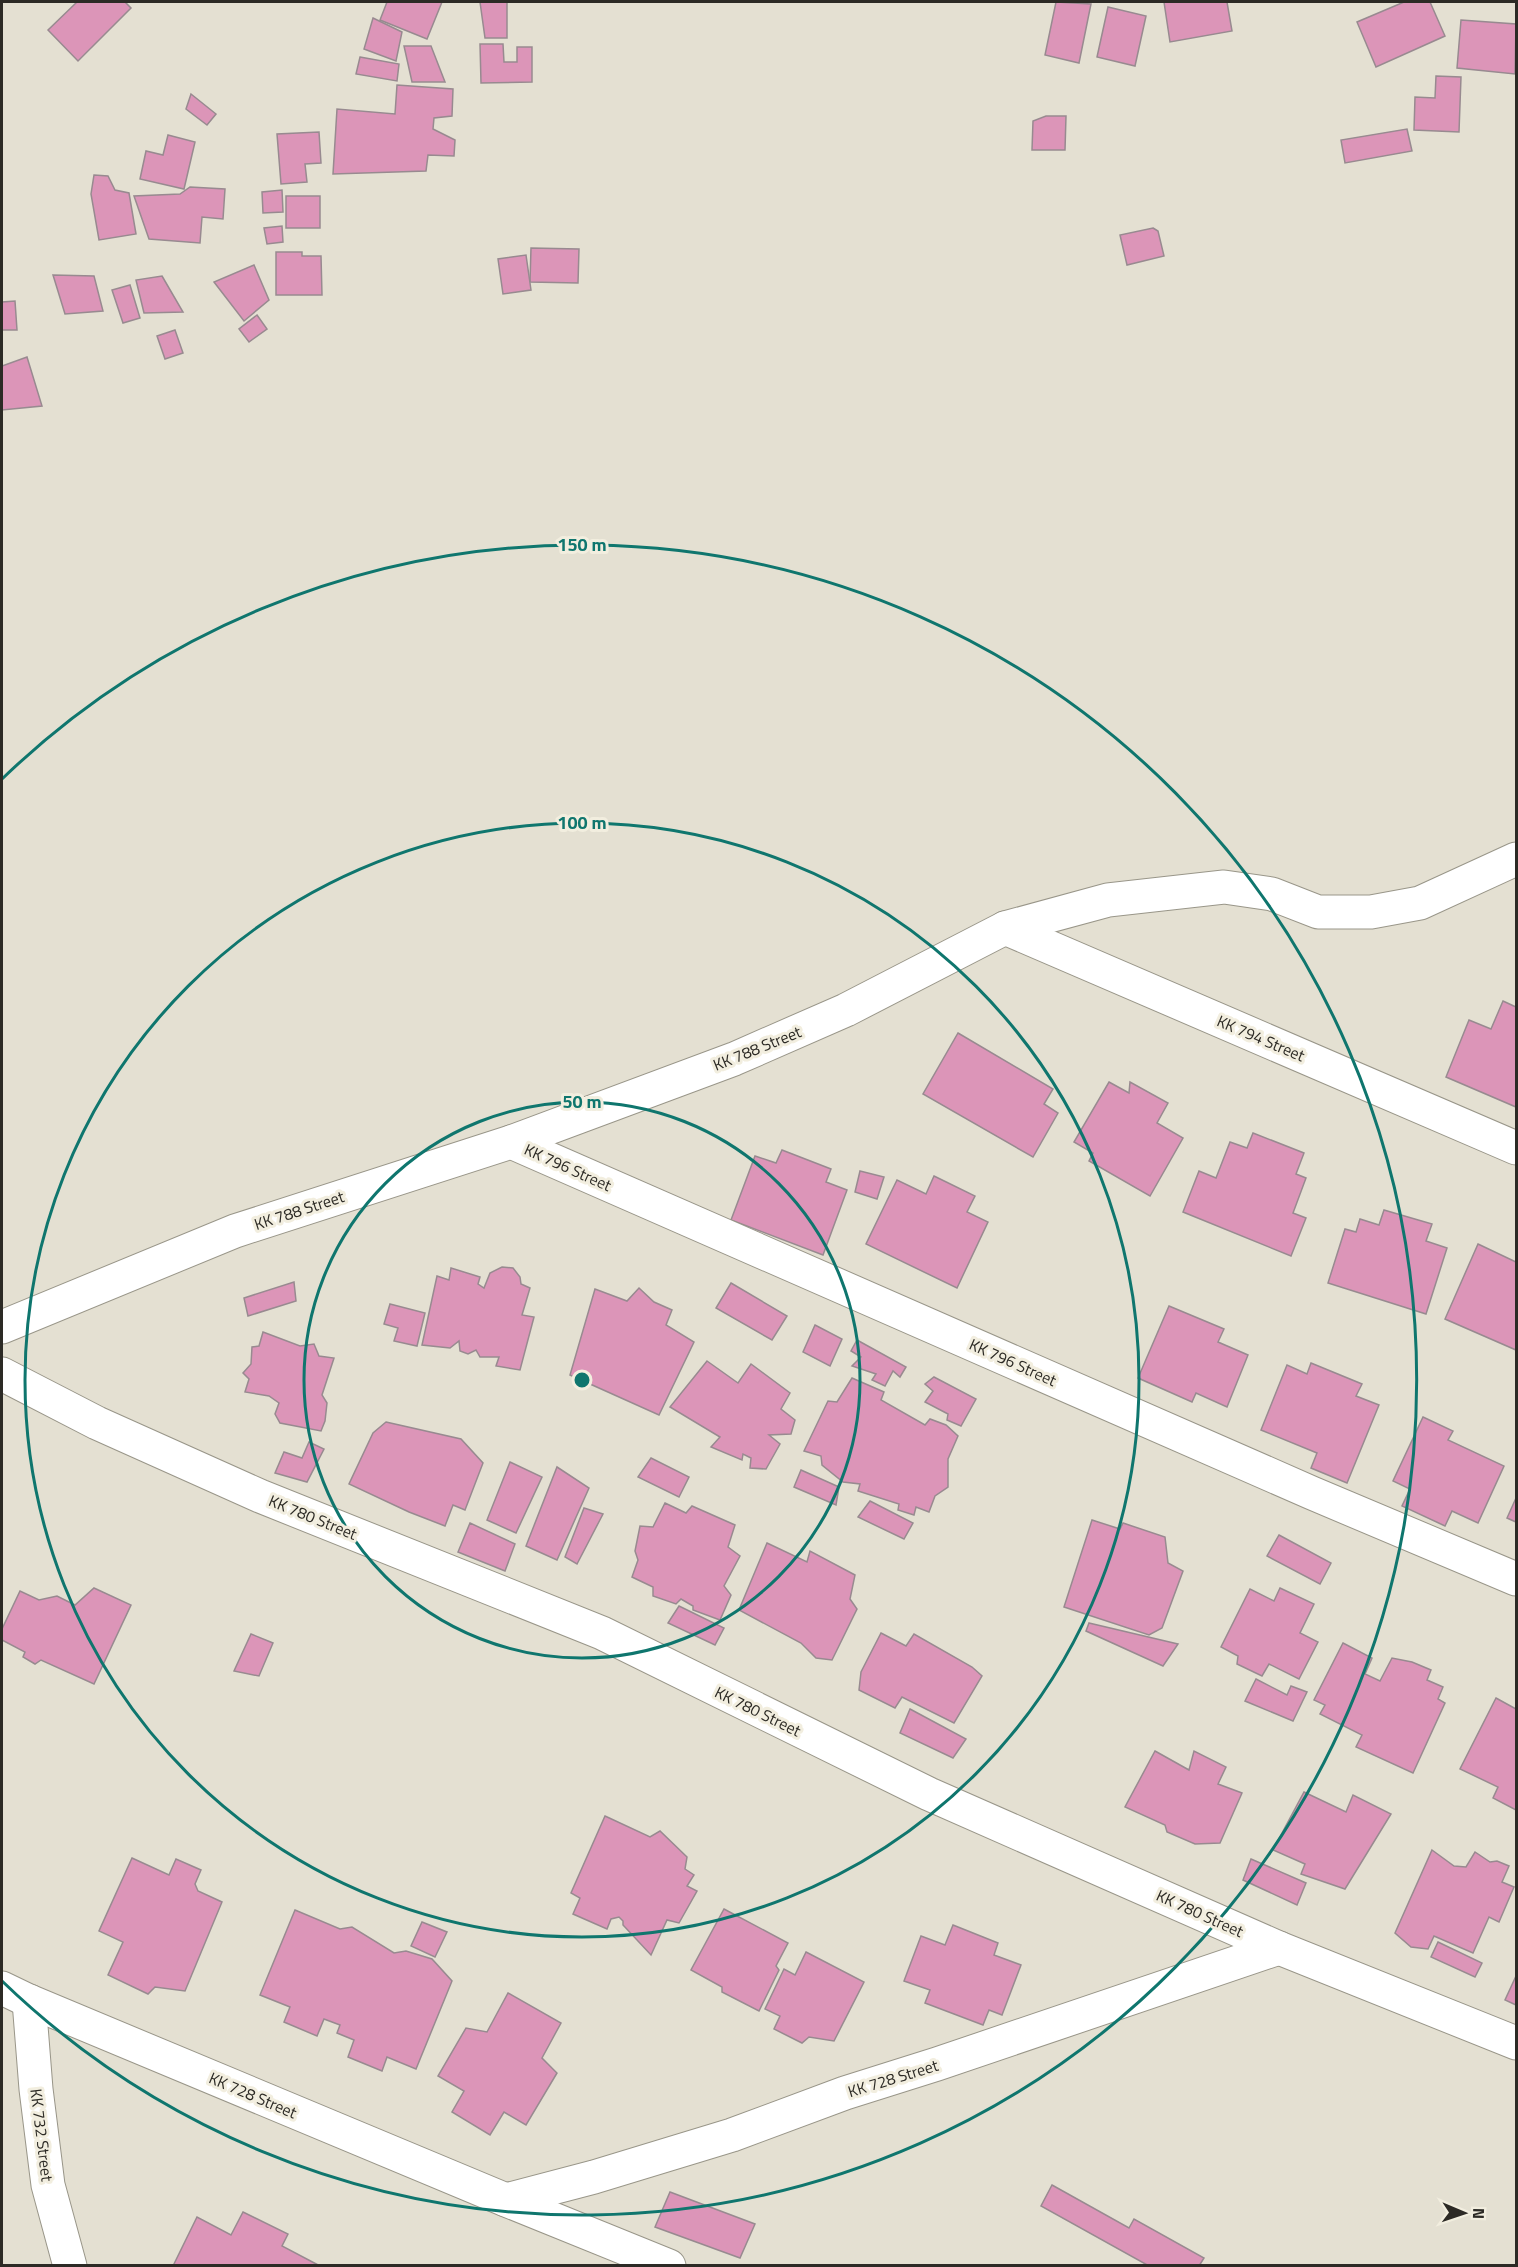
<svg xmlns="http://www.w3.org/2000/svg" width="1518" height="2267" font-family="'Titillium Web',sans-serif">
<rect width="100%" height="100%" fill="#e4e0d2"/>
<g fill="#dc95b8" stroke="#988a90" stroke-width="1.5">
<path d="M77 2H125L131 8 78 61 48 30Z"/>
<path d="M387 2H442L427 39 380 20Z"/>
<path d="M480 2H507V38H485Z"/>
<path d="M1056 2 1091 4 1079 63 1045 55Z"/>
<path d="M1164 2H1227L1232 31 1170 42Z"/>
<path d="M1404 2H1430L1445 36 1376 67 1357 22Z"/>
<path d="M1108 7 1146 16 1135 66 1097 57Z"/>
<path d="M373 18 402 32 396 61 364 49Z"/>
<path d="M1461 20 1516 24 1515 74 1457 68Z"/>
<path d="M480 44H503L504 62H517V47H532V82L481 83Z"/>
<path d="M404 46H431L445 82H412Z"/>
<path d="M360 57 399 64 397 81 356 74Z"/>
<path d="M1436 76 1461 77 1459 132 1414 130 1415 97 1435 98Z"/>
<path d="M397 85 453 89 452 116 434 118 433 129 455 140 454 156 428 155 426 171 333 174 337 109 395 114Z"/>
<path d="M191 94 216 114 207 125 186 109Z"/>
<path d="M1046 116H1066L1065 150H1032L1033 121Z"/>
<path d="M1407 129 1412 151 1345 163 1341 140Z"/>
<path d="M319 132 321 163 305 164 307 182 281 184 277 134Z"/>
<path d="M168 135 195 142 184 189 140 179 146 151 163 155Z"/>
<path d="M94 175 108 176 115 190 129 193 136 234 99 240 91 194Z"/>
<path d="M190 187 225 189 223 219 202 217 200 243 149 239 134 196 180 194Z"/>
<path d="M282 190 283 212 263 213 262 192Z"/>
<rect x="286" y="196" width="34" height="32"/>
<path d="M282 226 283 242 267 244 264 228Z"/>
<path d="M1153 228 1158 231 1164 256 1127 265 1120 235Z"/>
<path d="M531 248 579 249 578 283 530 282Z"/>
<path d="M276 252H302V256H321L322 295H276Z"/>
<path d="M526 255 531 290 503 294 498 259Z"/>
<path d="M254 265 269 300 244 321 214 282Z"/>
<path d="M53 275 94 276 103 311 65 314Z"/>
<path d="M162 276 183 312 144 313 136 280Z"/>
<path d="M130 285 140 318 123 323 112 290Z"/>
<path d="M15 301 17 330H2V302Z"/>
<path d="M257 315 267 329 249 342 239 329Z"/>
<path d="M175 330 183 353 165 359 157 336Z"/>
<path d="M27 357 42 406 2 410V366Z"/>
<path d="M1503 1001 1516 1007V1107L1446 1077 1469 1020 1491 1029Z"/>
<path d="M958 1033 1053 1089 1044 1104 1058 1113 1033 1157 923 1094Z"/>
<path d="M1109 1082 1129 1093 1130 1082 1168 1103 1157 1123 1183 1138 1150 1196 1089 1161 1093 1153 1074 1142Z"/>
<path d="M1253 1133 1304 1153 1296 1174 1306 1178 1293 1213 1306 1218 1291 1256 1183 1212 1199 1171 1216 1178 1230 1142 1247 1148Z"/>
<path d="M782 1150 831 1169 826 1182 847 1190 823 1255 731 1220 755 1156 776 1163Z"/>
<path d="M860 1171 884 1177 877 1199 855 1192Z"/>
<path d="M934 1176 975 1196 967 1212 988 1222 957 1288 866 1244 897 1180 926 1194Z"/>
<path d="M1384 1210 1432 1224 1426 1241 1447 1248 1426 1314 1328 1283 1345 1229 1356 1232 1360 1219 1379 1225Z"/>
<path d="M1478 1244 1516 1262V1350L1445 1319Z"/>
<path d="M502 1267 513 1268 520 1277 521 1284 530 1288 522 1315 534 1317 520 1370 496 1366 499 1357H480L476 1350 468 1354 460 1351 459 1341 450 1348 422 1345 437 1276 449 1280 451 1268 480 1277 478 1284 484 1288 490 1273Z"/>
<path d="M294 1282 296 1301 248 1316 244 1298Z"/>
<path d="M731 1283 787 1316 772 1340 716 1308Z"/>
<path d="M639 1288 654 1302 672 1310 666 1325 694 1342 659 1415 570 1375 595 1289 627 1301Z"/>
<path d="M390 1304 425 1313 417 1346 394 1341 398 1328 384 1324Z"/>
<path d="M1169 1306 1224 1329 1218 1342 1248 1355 1227 1407 1196 1393 1192 1402 1138 1378Z"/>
<path d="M815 1325 842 1339 830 1366 803 1352Z"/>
<path d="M263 1332 300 1346 314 1344 319 1356 334 1358 322 1395 327 1403 325 1421 321 1431 280 1423 275 1414 279 1403 269 1396 245 1392 249 1379 243 1373 251 1364 252 1347 259 1346Z"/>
<path d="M857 1340 906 1367 900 1377 893 1371 885 1386 872 1380 876 1374 852 1366 861 1357 851 1351Z"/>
<path d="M707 1361 738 1383 751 1364 790 1393 781 1409 795 1420 791 1434 769 1435 780 1444 766 1469 750 1468 751 1458 743 1454 742 1460 711 1447 720 1437 670 1407Z"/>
<path d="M1311 1363 1362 1384 1356 1396 1379 1405 1347 1483 1311 1468 1317 1453 1261 1430 1287 1365 1307 1374Z"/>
<path d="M934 1377 976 1399 961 1426 947 1420 948 1414 925 1402 933 1391 925 1384Z"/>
<path d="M852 1378 884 1392 881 1400 925 1425 930 1419 946 1425 958 1436 948 1459V1487L935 1496 929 1512 916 1507 914 1515 898 1510 899 1504 858 1491 860 1484 843 1482 822 1465 821 1456 804 1451 828 1401 837 1402Z"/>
<path d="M1423 1417 1453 1431 1448 1440 1504 1466 1478 1523 1452 1511 1445 1526 1402 1506 1410 1489 1393 1481Z"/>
<path d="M386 1422 461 1439 483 1463 465 1510 453 1505 445 1526 409 1512 349 1484 373 1433Z"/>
<path d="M309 1442 324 1449 307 1482 275 1473 284 1452 302 1458Z"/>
<path d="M651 1458 689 1477 679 1497 638 1477Z"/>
<path d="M510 1462 542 1477 516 1533 487 1520Z"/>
<path d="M557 1467 589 1488 557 1560 526 1546Z"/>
<path d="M801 1470 839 1487 836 1505 794 1487Z"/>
<path d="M1516 1498V1522L1507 1518Z"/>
<path d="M870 1501 913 1523 904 1539 858 1517Z"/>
<path d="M665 1503 686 1513 692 1506 735 1525 728 1547 740 1556 724 1586 731 1595 720 1620 693 1610V1606L681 1599 676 1604 653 1596V1587L632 1577 638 1560 635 1551 640 1526 653 1527Z"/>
<path d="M584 1508 603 1514 577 1564 565 1557Z"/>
<path d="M1092 1520 1120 1529 1123 1523 1165 1537 1168 1563 1183 1571 1162 1628 1149 1635 1064 1607Z"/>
<path d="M470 1523 515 1544 505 1571 458 1552Z"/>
<path d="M1279 1535 1331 1563 1320 1584 1267 1556Z"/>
<path d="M767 1543 807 1562 810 1551 855 1575 850 1599 857 1609 832 1660 816 1658 801 1643 739 1610Z"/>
<path d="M94 1588 131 1605 94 1684 41 1660 35 1664 23 1657 25 1652 2 1640V1629L20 1591 39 1600 57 1596 75 1605Z"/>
<path d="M1280 1588 1314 1604 1300 1633 1318 1642 1299 1679 1269 1664 1262 1676 1237 1664 1238 1656 1221 1647 1250 1589 1274 1601Z"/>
<path d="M679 1606 724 1628 715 1645 668 1623Z"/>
<path d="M1089 1623 1178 1644 1163 1666 1086 1631Z"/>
<path d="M881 1633 906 1646 914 1634 972 1667 982 1676 954 1723 902 1697 895 1708 859 1690 861 1672Z"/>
<path d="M251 1634 273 1643 259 1676 234 1671Z"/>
<path d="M1343 1643 1372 1658 1365 1674 1380 1681 1392 1658 1412 1662 1431 1670 1427 1680 1443 1687 1438 1699 1445 1703 1413 1773 1356 1747 1362 1735 1320 1714 1325 1705 1314 1700Z"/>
<path d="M1256 1679 1287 1695 1291 1686 1307 1692 1293 1721 1245 1701Z"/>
<path d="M1496 1698 1516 1709V1810L1493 1798 1498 1787 1460 1769Z"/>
<path d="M910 1709 966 1739 953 1758 900 1733Z"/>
<path d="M1155 1751 1189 1770 1194 1751 1226 1767 1218 1784 1242 1793 1220 1843 1195 1844 1167 1832 1165 1825 1125 1807Z"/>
<path d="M1304 1792 1346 1812 1353 1795 1391 1814 1345 1889 1301 1874 1305 1864 1273 1850Z"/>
<path d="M605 1816 650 1837 660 1831 687 1857 685 1869 694 1875 687 1886 697 1891 679 1923 667 1920 651 1955 623 1925V1921L619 1917 611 1919 607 1929 573 1914 580 1898 571 1893Z"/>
<path d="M1432 1850 1454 1866 1466 1867 1475 1852 1490 1862 1497 1861 1509 1866 1502 1882 1514 1887 1499 1922 1489 1917 1473 1953 1434 1936 1428 1949 1411 1947 1395 1933Z"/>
<path d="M132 1858 169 1875 176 1859 201 1870 195 1884 198 1891 222 1902 185 1991 155 1987 148 1994 108 1975 123 1942 99 1931Z"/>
<path d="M1251 1859 1306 1883 1297 1905 1243 1880Z"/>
<path d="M724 1909 788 1943 776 1966 779 1970 759 2011 722 1992V1987L691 1970Z"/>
<path d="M295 1910 340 1929 352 1927 394 1953 406 1951 432 1959 452 1981 416 2069 387 2057 382 2071 348 2057 354 2040 337 2033 340 2025 324 2019 317 2036 284 2022 290 2007 260 1995Z"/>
<path d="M422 1922 447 1932 435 1957 411 1946Z"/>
<path d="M953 1925 998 1943 994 1955 1021 1965 1002 2015 989 2010 983 2025 925 2003 930 1990 904 1981 921 1936 945 1945Z"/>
<path d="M1438 1942 1482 1963 1475 1977 1431 1957Z"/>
<path d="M806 1952 864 1982 834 2041 809 2037 802 2043 774 2029 780 2016 765 2009 784 1969 795 1975Z"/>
<path d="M1516 1976V2005L1505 2000Z"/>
<path d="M508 1993 561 2023 542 2058 557 2073 526 2125 504 2112 490 2135 452 2112 464 2091 438 2076 466 2028 487 2032Z"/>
<path d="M1052 2185 1129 2228 1134 2219 1204 2258 1199 2266H1149L1041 2206Z"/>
<path d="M670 2192 755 2224 740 2258 655 2227Z"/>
<path d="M243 2212 288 2234 282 2246 320 2266H173L197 2217 231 2235Z"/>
</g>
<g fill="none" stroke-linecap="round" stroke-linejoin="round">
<g stroke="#999689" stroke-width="35">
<g id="street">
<path d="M1005 928 1516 1148"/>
<path d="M511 1142 1312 1493 1516 1579"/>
<path d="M2 1327 235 1231 511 1142 734 1059 846 1010 1005 928 1108 900 1224 887 1272 894 1318 912H1371L1420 903 1516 859"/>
<path d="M2 1374 97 1423 260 1496 602 1633 929 1794 1279 1948 1516 2043"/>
<path d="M2 1988 29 2001 506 2200 669 2266"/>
<path d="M29 2001 36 2089 48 2185 70 2266"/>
<path d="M506 2200 594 2177 732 2135 845 2093 937 2064 1279 1948"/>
</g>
</g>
<use href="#street" stroke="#fff" stroke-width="33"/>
</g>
<g fill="none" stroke="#0f766e" stroke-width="3">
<circle cx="582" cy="1380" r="278"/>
<circle cx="582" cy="1380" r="557"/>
<path d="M2 779A835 835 0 1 1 2 1981"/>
</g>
<g text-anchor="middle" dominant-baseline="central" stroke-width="6" stroke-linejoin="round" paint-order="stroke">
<g font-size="16" fill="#2c2a25" stroke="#f2eedf">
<text transform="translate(1261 1038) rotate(23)">KK 794 Street</text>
<text transform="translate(757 1048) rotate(-22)">KK 788 Street</text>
<text transform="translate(568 1167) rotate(24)">KK 796 Street</text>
<text transform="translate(299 1210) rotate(-18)">KK 788 Street</text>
<text transform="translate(1013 1362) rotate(24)">KK 796 Street</text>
<text transform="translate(313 1517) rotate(22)">KK 780 Street</text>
<text transform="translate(758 1711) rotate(26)">KK 780 Street</text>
<text transform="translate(1200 1913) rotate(24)">KK 780 Street</text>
<text transform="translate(893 2078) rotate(-17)">KK 728 Street</text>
<text transform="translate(253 2095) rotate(23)">KK 728 Street</text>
<text transform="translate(42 2135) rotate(83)">KK 732 Street</text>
</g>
</g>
<circle cx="582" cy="1380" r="9" fill="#0f766e" stroke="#f2eedf" stroke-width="3"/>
<g font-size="18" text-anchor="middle" font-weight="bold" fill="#0f766e" stroke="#f2eedf" stroke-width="6" stroke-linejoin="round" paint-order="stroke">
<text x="582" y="551">150 m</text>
<text x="582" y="829">100 m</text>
<text x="582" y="1108">50 m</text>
</g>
<rect width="1518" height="2267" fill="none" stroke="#2c2a25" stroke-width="6"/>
<g transform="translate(1464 2213) rotate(92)" stroke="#f2eedf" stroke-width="4.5" paint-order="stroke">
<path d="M0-4.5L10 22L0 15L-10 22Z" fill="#2c2a25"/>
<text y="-9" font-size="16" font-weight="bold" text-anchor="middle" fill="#2c2a25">N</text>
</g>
</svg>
